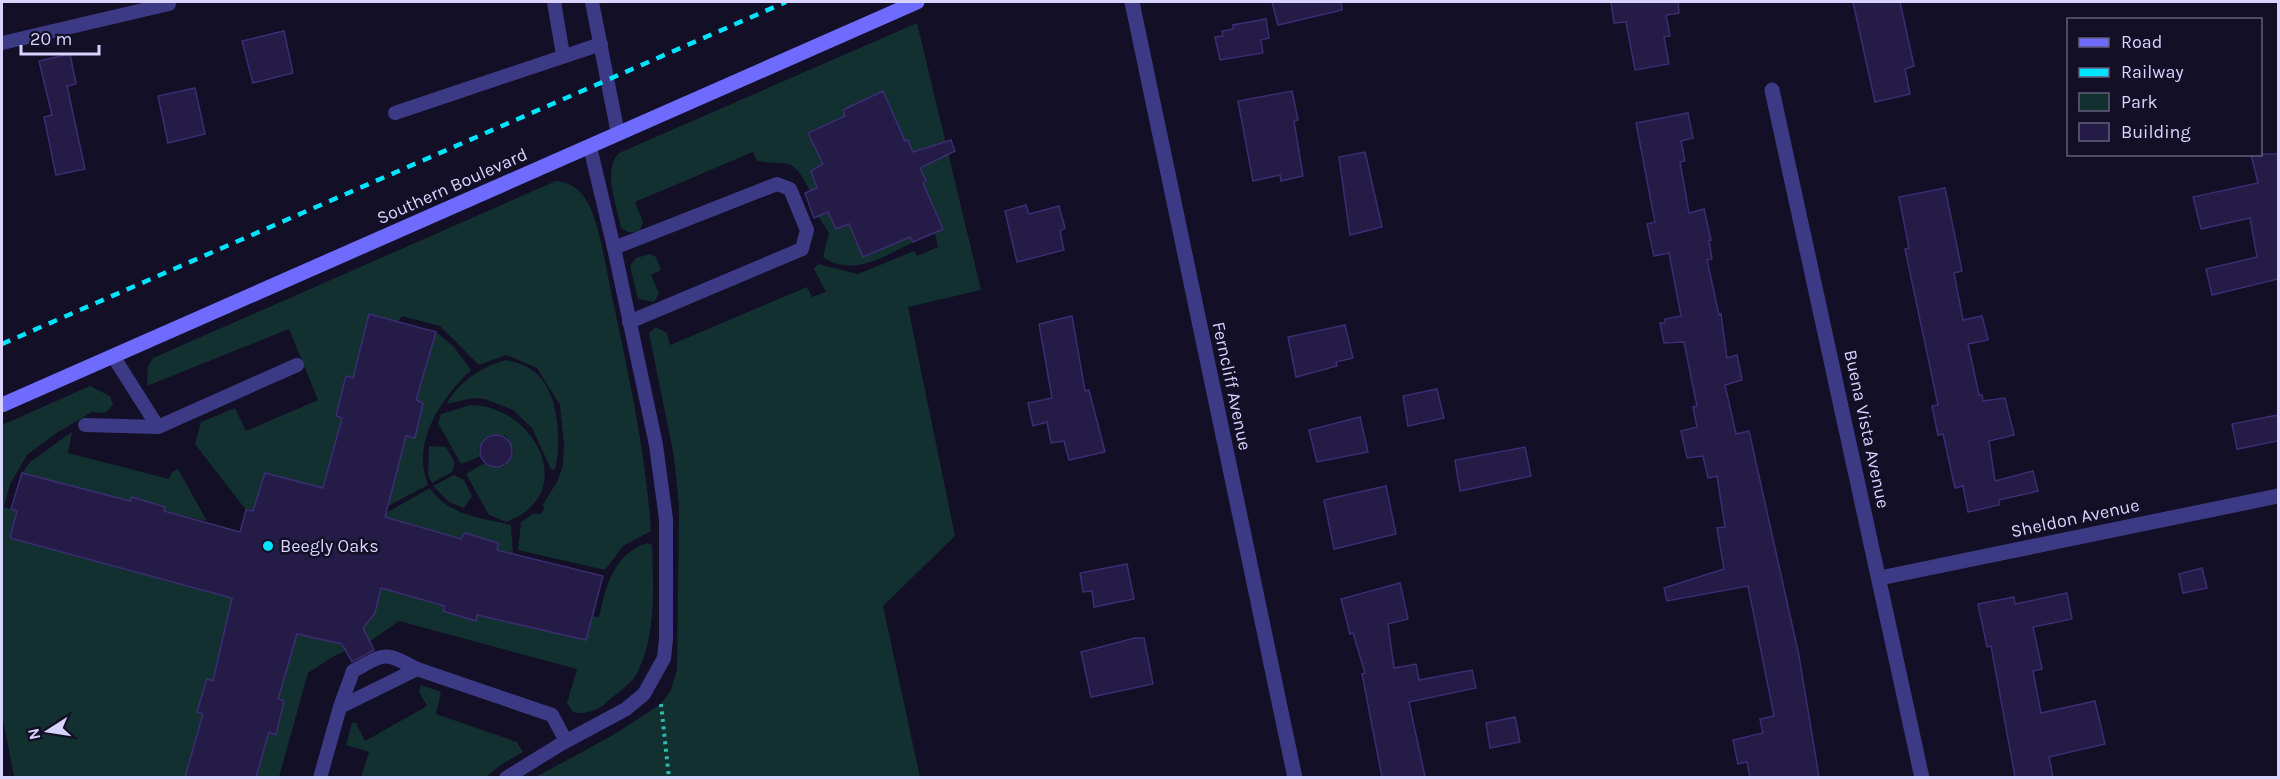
<svg xmlns="http://www.w3.org/2000/svg" width="2280" height="779" font-family="Karla,sans-serif">
<rect width="100%" height="100%" fill="#130f26"/>
<g fill="#12302f">
<path d="M917 23 981 290 908 307 955 536 883 606 920 777 534 778 613 735 661 704 671 690 677 669 679 506 674 457 649 333 656 327 667 333 670 345 807 287 812 297 826 292 814 269 818 264 858 274 914 251 917 256 938 247 923 183 926 181 920 168 924 166 917 151 913 152 908 140 905 141 883 91 844 110 845 116 808 132 823 164 811 171 817 188 810 191C792 155 790 166 757 161L753 152 635 202 643 222 639 232H628L621 228C617 206 602 171 619 153Z"/>
<path d="M556 181C572 182 583 192 590 207 601 231 607 274 613 301 629 377 646 453 651 531L623 546 605 570 518 550 521 522 533 514H541L544 509 543 504 557 482 563 465 564 444 560 405 537 368 506 355 479 365 440 326 402 316 398 322 369 314 353 378 347 376 336 416 342 418 323 488 266 473 253 511 246 510 195 444 201 422 235 408 246 431 318 400 289 329 147 386 148 366 153 358Z"/>
<path d="M828 213 836 229 849 224 910 237 913 242C885 256 853 278 823 257L829 233 818 216Z"/>
<path d="M650 254 656 257 661 270 651 275 659 293 654 302 638 299 630 266 636 258Z"/>
<path d="M436 332 453 346 471 370C441 399 411 441 428 485L388 506 406 436 415 438 423 404 416 400Z"/>
<path d="M506 360C516 362 524 364 532 370 559 388 562 441 555 470L551 469 532 428 513 410 485 399 473 398 447 404C456 383 485 365 506 360Z"/>
<path d="M90 386 110 396 113 405 105 413 92 412 55 434 27 455 10 484 4 507 17 511 10 538 232 598 213 681 207 680 197 712 203 714 185 777H14L2 713V425Z"/>
<path d="M470 405C535 405 581 494 506 522L489 515 466 474 485 463 504 467 514 451 506 436 489 435 478 450 481 456 461 464 438 423 441 414Z"/>
<path d="M72 432 68 453 169 479 172 472 178 469 207 521 164 511 165 507 133 497 130 501 22 473 30 462Z"/>
<path d="M429 446 446 447 455 463 452 472 432 483 428 475Z"/>
<path d="M454 475 464 480 472 496 464 508 449 502 433 486Z"/>
<path d="M430 488C447 515 482 518 511 525L513 554 497 550 498 543 465 533 461 539 385 517 386 513Z"/>
<path d="M647 543 652 545C653 586 657 635 637 673 633 682 621 690 614 696 602 707 590 716 573 712L567 703 577 669 399 621 366 644 358 629C374 619 376 606 381 588L445 606 443 611 475 621 477 615 586 640 593 616 599 617C606 585 614 554 647 543Z"/>
<path d="M297 634 348 646 350 649 334 656 308 673 279 777 256 778 269 732 276 734 284 701 278 699Z"/>
<path d="M421 685 441 692 436 714 517 742 523 752 502 764 486 777H361L369 752 346 745 352 723H356L365 741 427 706 419 692Z"/>
</g>
<g fill="#241b47" stroke="#3b2d73" stroke-width="1.5">
<path d="M1272 2H1341L1342 10 1278 25Z"/>
<path d="M1611 2H1678L1679 13 1666 15 1670 36 1664 37 1669 64 1635 70 1626 22 1614 23Z"/>
<path d="M1853 2H1900L1914 66 1905 69 1910 94 1875 102Z"/>
<path d="M1266 19 1269 38 1261 40 1263 53 1220 60 1215 37 1223 36 1222 31 1233 29V25Z"/>
<path d="M284 31 293 73 253 83 242 41Z"/>
<path d="M70 54 76 84 67 86 85 169 56 175 44 117 52 115 39 61Z"/>
<path d="M195 88 205 134 168 143 158 96Z"/>
<path d="M883 91 905 141 908 140 913 152 951 140 955 151 920 168 926 181 923 183 943 229 913 242 910 237 863 257 849 224 836 229 828 212 814 218 805 193 817 188 811 171 823 164 808 133 845 116 843 110Z"/>
<path d="M1292 91 1298 120 1294 121 1303 176 1281 181 1280 175 1253 181 1238 101Z"/>
<path d="M1688 113 1693 138 1681 141 1685 161 1680 162 1689 213 1704 209 1711 240 1709 241 1712 259 1707 260 1719 315 1721 314 1727 358 1737 355 1742 380 1725 385 1736 434 1749 431 1799 656 1819 777H1750L1747 762 1738 764 1733 740 1763 733 1760 719 1774 716 1748 586 1667 601 1664 588 1724 569 1717 528 1725 527 1717 476 1708 478 1703 456 1687 458 1681 431 1697 427 1693 407 1697 406 1684 342 1664 343 1660 323H1665V319L1681 316 1669 253 1654 256 1647 224 1655 222 1636 123Z"/>
<path d="M1365 152 1382 227 1350 235 1339 157Z"/>
<path d="M2251 154H2278V279L2212 295 2206 269 2257 257 2250 218 2201 229 2193 197 2258 183Z"/>
<path d="M1945 188 1962 271 1954 273 1963 320 1982 316 1988 340 1968 344 1979 395H1982L1983 401 2005 398 2014 435 1989 441 1995 481 2033 471 2038 491 1999 500V505L1968 512 1963 486 1955 488 1943 434 1938 435 1932 406 1938 405 1905 249 1909 248 1899 197Z"/>
<path d="M1026 205 1029 214 1059 206 1065 228 1060 231 1064 250 1017 262 1005 211Z"/>
<path d="M369 314 436 332 416 400 423 403 415 438 406 436 385 517 461 539 465 533 498 543 497 550 603 576 586 640 477 615 476 621 443 611 445 606 381 588 375 613 363 628 374 650 352 662 342 644 297 634 278 699 284 701 276 735 269 732 256 777H185L203 714 197 712 207 679 213 681 232 598 10 538 17 511 11 509 22 473 130 501 132 497 165 507 164 511 240 532 246 510 253 511 265 473 323 488 342 418 336 416 346 376 353 378Z"/>
<path d="M1072 316 1085 391 1089 390 1105 452 1069 460 1064 441 1051 443 1047 422 1033 426 1028 403 1052 398 1039 324Z"/>
<path d="M1345 325 1353 358 1336 362 1337 366 1296 377 1288 337Z"/>
<path d="M1437 389 1444 418 1408 426 1403 396Z"/>
<path d="M2278 415V441L2237 449 2232 424Z"/>
<path d="M1360 417 1368 452 1317 462 1309 430Z"/>
<circle cx="496" cy="451" r="16"/>
<path d="M1525 447 1531 476 1460 491 1455 460Z"/>
<path d="M1386 486 1396 534 1334 549 1324 500Z"/>
<path d="M1127 564 1134 599 1094 607 1092 591 1083 592 1080 573Z"/>
<path d="M2202 568 2207 588 2183 593 2179 574Z"/>
<path d="M1400 583 1408 619 1388 624 1394 668 1416 664 1419 680 1472 670 1476 688 1409 702 1425 777H1382L1362 674 1365 673 1353 633 1350 634 1341 599Z"/>
<path d="M2067 593 2072 619 2033 627 2042 669 2033 671 2041 713 2095 701 2105 744 2049 757 2053 777H2015L1991 646 1987 647 1978 604 2014 597 2015 604Z"/>
<path d="M1135 638H1144L1153 684 1091 697 1081 652Z"/>
<path d="M1515 717 1520 742 1490 748 1486 723Z"/>
</g>
<g fill="none" stroke-linecap="round" stroke-linejoin="round">
<path stroke="#2fb8b0" stroke-width="4" stroke-dasharray="3 4.5" stroke-linecap="butt" d="M661 704 669 778"/>
<g stroke="#3d3a85" stroke-width="14">
<path d="M554 2 563 55"/>
<path d="M592 2 618 134"/>
<path d="M2 43 169 4"/>
<path d="M395 113 601 44"/>
<path d="M614 248 777 184 790 189 807 230 802 249 629 322"/>
<path d="M113 356 158 427 297 365"/>
<path d="M85 425 158 427"/>
<path d="M340 707 353 671C386 653 383 651 417 669"/>
<path d="M320 778 340 707 417 669 552 715 566 741"/>
<path d="M506 778 561 744 626 709 644 694 664 658 666 639V519L656 445 614 248 590 147"/>
</g>
<g stroke="#3d3a85" stroke-width="15">
<path d="M1132 2 1295 778"/>
<path d="M1772 90 1922 778"/>
<path d="M1880 578 2278 496"/>
</g>
<path stroke="#6f6bff" stroke-width="15" d="M2 405 917 2"/>
<path stroke="#00e5ff" stroke-width="4.5" stroke-dasharray="9 8" stroke-linecap="butt" d="M2 344 786 2"/>
</g>
<circle fill="#00e5ff" stroke="#130f26" stroke-width="2" cx="268" cy="546" r="6"/>
<g text-anchor="middle" dominant-baseline="central" stroke-width="5" stroke-linejoin="round" paint-order="stroke">
<g font-size="18" fill="#d9d4ff" stroke="#130f26">
<text transform="translate(452 186) rotate(-24)">Southern Boulevard</text>
<text transform="translate(1232 386) rotate(78)">Ferncliff Avenue</text>
<text transform="translate(1867 429) rotate(78)">Buena Vista Avenue</text>
<text transform="translate(2075 518) rotate(-12)">Sheldon Avenue</text>
</g>
<g font-size="18" fill="#d9d4ff" stroke="#130f26" text-anchor="start">
<text x="280" y="546">Beegly Oaks</text>
</g>
</g>
<rect width="2280" height="779" fill="none" stroke="#d9d4ff" stroke-width="6"/>
<rect x="2067" y="18" width="195" height="138" fill="#130f26" stroke="#625e7d" stroke-width="1.5"/>
<rect x="2079" y="38" width="30" height="9" fill="#6f6bff" stroke="#625e7d" stroke-width="1.5"/>
<text x="2121" y="48" font-size="18" fill="#d9d4ff">Road</text>
<rect x="2079" y="68" width="30" height="9" fill="#00e5ff" stroke="#625e7d" stroke-width="1.5"/>
<text x="2121" y="78" font-size="18" fill="#d9d4ff">Railway</text>
<rect x="2079" y="93" width="30" height="18" fill="#12302f" stroke="#625e7d" stroke-width="1.5"/>
<text x="2121" y="108" font-size="18" fill="#d9d4ff">Park</text>
<rect x="2079" y="123" width="30" height="18" fill="#241b47" stroke="#625e7d" stroke-width="1.5"/>
<text x="2121" y="138" font-size="18" fill="#d9d4ff">Building</text>
<g transform="translate(48 731) rotate(258)" stroke="#130f26" stroke-width="4.5" paint-order="stroke">
<path d="M0-4.5L10 22L0 15L-10 22Z" fill="#d9d4ff"/>
<text y="-9" font-size="16" font-weight="bold" text-anchor="middle" fill="#d9d4ff">N</text>
</g>
<path d="M21 45v9h78v-9" fill="none" stroke="#d9d4ff" stroke-width="3"/>
<text x="30" y="45" font-size="18" fill="#d9d4ff" stroke="#130f26" stroke-width="4.5" paint-order="stroke">20 m</text>
</svg>
